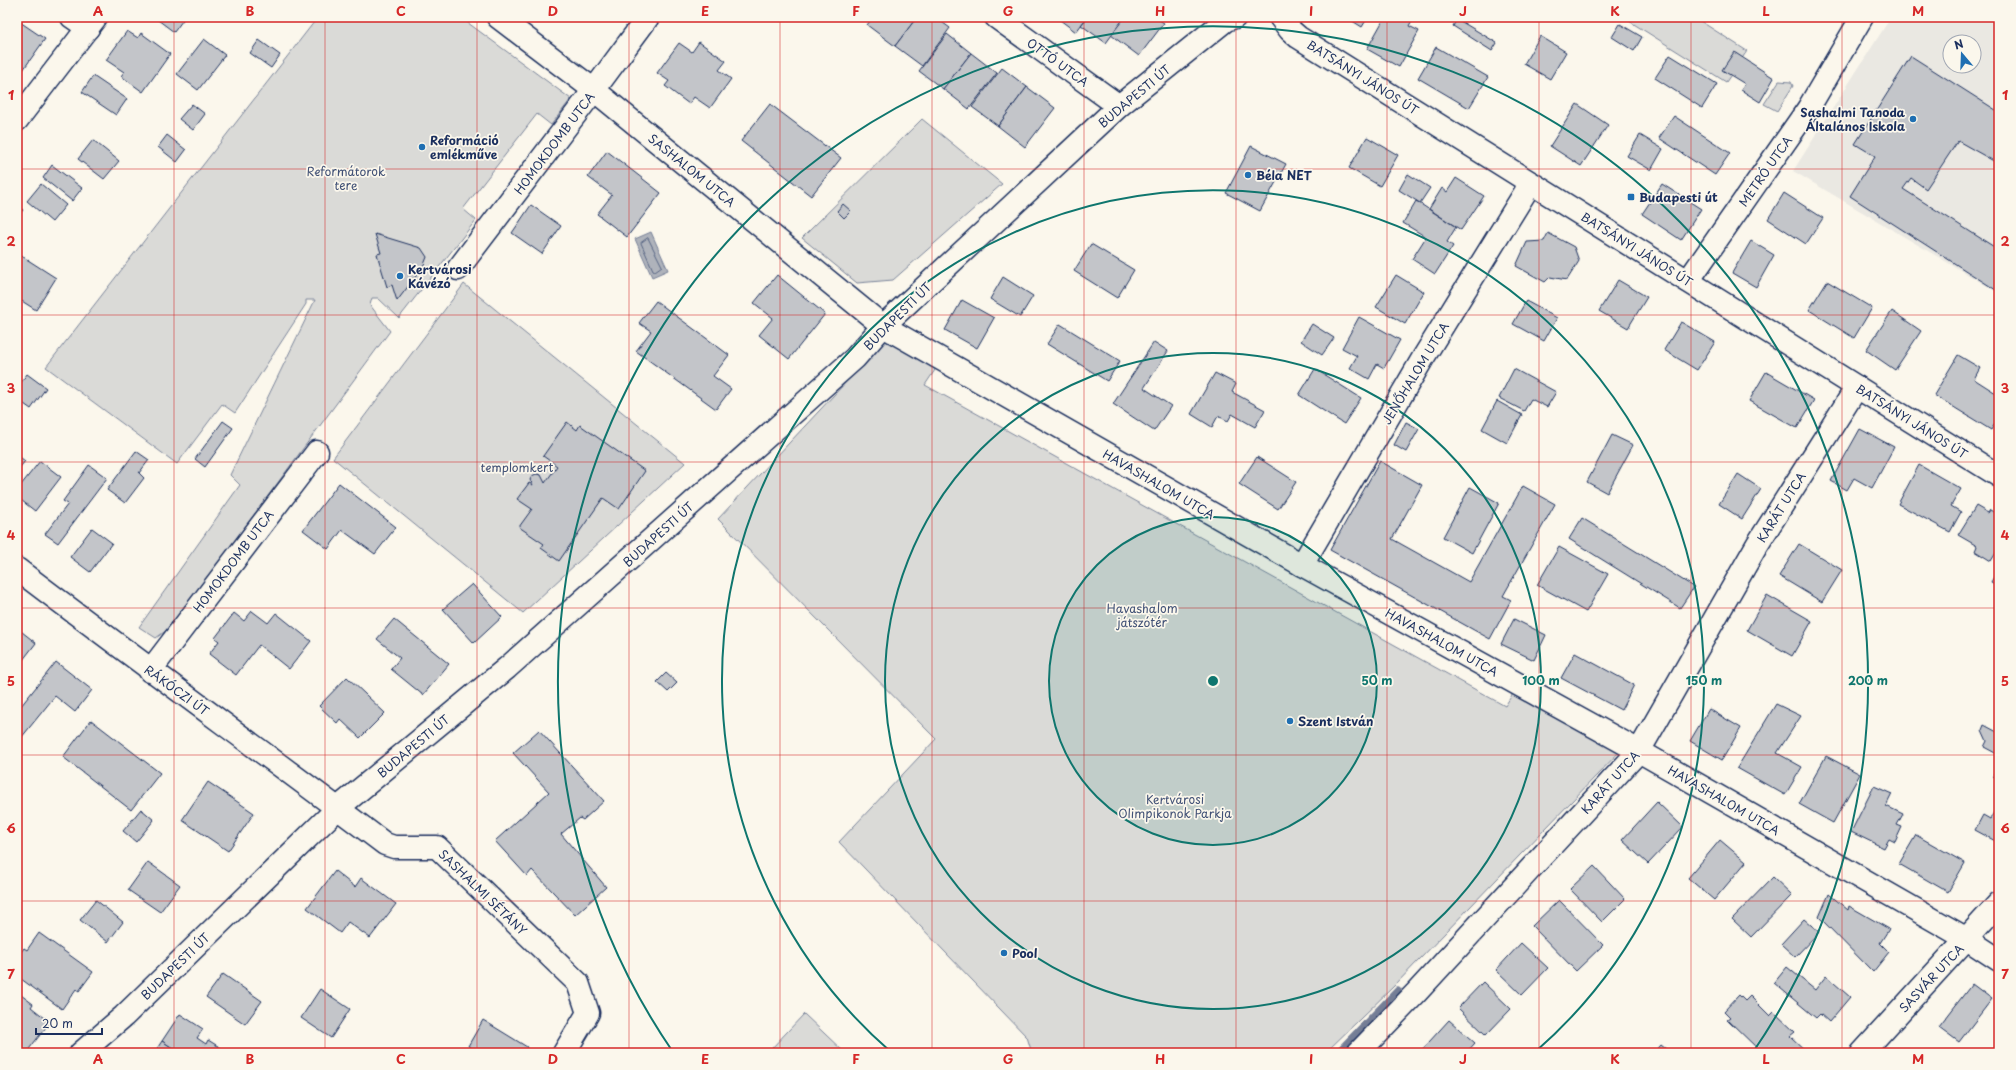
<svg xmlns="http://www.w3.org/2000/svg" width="2016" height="1070" font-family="'Playpen Sans',sans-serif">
<rect width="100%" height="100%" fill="#fbf7ec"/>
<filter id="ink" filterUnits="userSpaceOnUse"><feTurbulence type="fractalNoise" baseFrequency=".025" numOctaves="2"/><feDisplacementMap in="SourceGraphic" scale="8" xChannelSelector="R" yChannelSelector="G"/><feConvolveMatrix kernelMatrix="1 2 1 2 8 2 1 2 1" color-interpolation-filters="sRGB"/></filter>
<g filter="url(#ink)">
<path fill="#eae8e2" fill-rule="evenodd" d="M1891 17H1999V293L1793 171ZM1950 42H1974V66H1950Z"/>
<g fill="#dadad7" stroke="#7a849a">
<path d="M318 17H460L571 99 551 125 537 114 463 209 476 220 399 318 378 298H372L370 305 390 331 171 627 156 638 139 627 240 485 230 475 315 300H306V304L235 413 222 404 177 464 46 367Z"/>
<path d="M1631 17H1694L1747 51 1726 82 1629 21Z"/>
<path d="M1779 81 1791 82 1793 86 1777 111 1764 104Z"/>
<path d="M922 119 1002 184 893 280 857 283 802 238Z"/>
<path d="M464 284 685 463 523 613 333 458Z"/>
<path d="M891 334 939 364 925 385 1505 706 1514 692 1622 749 1394 986 1325 1053H1032L1027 1037 839 842 936 739 718 519Z"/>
<path d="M804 1014 845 1053H776L771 1049Z"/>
</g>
<path fill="#afb3bb" stroke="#747e96" d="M651 232 668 270 652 277 635 239Z"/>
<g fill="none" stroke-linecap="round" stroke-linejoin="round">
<path stroke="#566483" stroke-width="1" d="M648 238 662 266 655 271 653 270 641 243Z"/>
<path stroke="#747e96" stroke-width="7" d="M1337 1053 1398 990"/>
</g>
<g fill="#c3c5c9" stroke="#1b2f5e">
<path d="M154 17H185L174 32Z"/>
<path d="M873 17H917L895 46 867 25Z"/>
<path d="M917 17H935L950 28 922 66 895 46Z"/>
<path d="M1056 17H1087L1076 32Z"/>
<path d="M1088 17H1125L1106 43 1081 25Z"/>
<path d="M1125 17H1155L1164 23 1139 56 1111 35Z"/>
<path d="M1346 17H1368L1362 27Z"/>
<path d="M1385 17H1407L1412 20 1409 26 1419 31 1399 67 1367 49Z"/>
<path d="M1457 19 1497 43 1492 51 1453 26Z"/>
<path d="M17 20 45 39 23 70 17 65Z"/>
<path d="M1620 24 1642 37 1634 51 1612 37Z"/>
<path d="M127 31 138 38 141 33 170 54 143 92 121 76 124 72 106 60Z"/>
<path d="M947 34 971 53 943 89 919 71Z"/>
<path d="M1540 36 1566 52 1550 79 1524 64Z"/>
<path d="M204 39 225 55 198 90 177 74Z"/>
<path d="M259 40 280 55 271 68 250 53Z"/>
<path d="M699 42 726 61 719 70 731 79 710 108 694 97 689 104 665 86 669 81 657 73 679 43 692 52Z"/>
<path d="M1436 47 1488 77 1469 108 1418 78Z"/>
<path d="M1734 52 1774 78 1760 102 1741 90 1745 84 1722 70Z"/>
<path d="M971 53 997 73 969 109 943 89Z"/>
<path d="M1670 55 1717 84 1702 108 1655 78Z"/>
<path d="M1911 56 1999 112V164L1958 141 1926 189 1911 178 1903 189 1999 250V292L1850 196 1875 156 1855 144Z"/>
<path d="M1002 68 1027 87 998 126 972 107Z"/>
<path d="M93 76 127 99 116 115 82 92Z"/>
<path d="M1027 87 1055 108 1025 147 998 126Z"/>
<path d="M192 104 205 114 193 130 179 119Z"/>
<path d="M770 104 841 158 811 196 741 141Z"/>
<path d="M1577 104 1608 125 1581 166 1550 146Z"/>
<path d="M1674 116 1730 153 1715 175 1659 138Z"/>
<path d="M167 135 186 150 177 162 158 147Z"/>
<path d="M1640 135 1663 149 1651 170 1627 156Z"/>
<path d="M1367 137 1398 155 1380 186 1349 168Z"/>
<path d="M93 140 119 161 104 179 78 159Z"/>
<path d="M1251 146 1286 164 1260 211 1226 193Z"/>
<path d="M607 151 661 193 627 237 597 214 612 195 588 177Z"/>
<path d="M52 165 82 188 72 201 43 178Z"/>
<path d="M1408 174 1430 188 1420 203 1399 190Z"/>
<path d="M1456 178 1484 196 1461 230 1429 209 1442 188 1447 192Z"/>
<path d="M41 184 66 205 52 222 27 201Z"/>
<path d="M1662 184 1701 209 1681 240 1642 214Z"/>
<path d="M1784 193 1823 218 1806 244 1768 219Z"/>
<path d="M1416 201 1456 227 1447 242 1453 246 1435 274 1412 259 1426 237 1403 223Z"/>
<path d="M843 204 851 211 844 218 837 211Z"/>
<path d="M531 205 561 226 542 254 512 233Z"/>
<path d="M17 206 23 210 17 217Z"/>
<path d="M1548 233 1574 247 1579 261 1567 280 1550 277 1545 282 1516 266 1527 242 1544 241Z"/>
<path d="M375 234 421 248 427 257 423 267 397 301 392 285 387 287 377 254 381 253Z"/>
<path d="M1751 241 1774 255 1756 287 1732 273Z"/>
<path d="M1091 244 1134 270 1117 298 1074 271Z"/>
<path d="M17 253 56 278 36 310 17 298Z"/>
<path d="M777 275 825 314 789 359 759 335 773 318 754 303Z"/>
<path d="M1396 275 1424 292 1405 324 1376 307Z"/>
<path d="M1003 277 1033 296 1020 317 990 299Z"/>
<path d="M1618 280 1647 297 1628 328 1599 311Z"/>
<path d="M1827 281 1872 308 1854 338 1809 310Z"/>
<path d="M962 300 994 318 977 348 945 330Z"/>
<path d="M656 301 729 355 713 376 731 389 716 409 636 351 651 331 639 323Z"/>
<path d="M1526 301 1557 318 1544 341 1513 324Z"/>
<path d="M1892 311 1921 331 1895 370 1866 350Z"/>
<path d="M1359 317 1400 340 1384 368 1377 364 1369 379 1350 368 1357 356 1342 348Z"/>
<path d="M1681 322 1715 342 1697 370 1664 350Z"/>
<path d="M1060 324 1120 361 1107 381 1047 344Z"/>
<path d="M1312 324 1334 338 1322 355 1301 341Z"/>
<path d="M1154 342 1168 351 1144 388 1171 406 1154 431 1113 404Z"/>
<path d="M1958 355 1980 368 1974 379 1999 395V417L1991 430 1934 395Z"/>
<path d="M1315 369 1361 398 1344 424 1299 395Z"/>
<path d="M1514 369 1556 392 1547 407 1531 399 1524 411 1499 398Z"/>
<path d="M1766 372 1814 400 1797 428 1749 401Z"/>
<path d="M1215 373 1236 384 1232 392 1265 410 1255 427 1232 414 1228 421 1218 416 1212 427 1191 414Z"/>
<path d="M27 374 46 388 31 409 17 399V388Z"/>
<path d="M1497 401 1522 415 1507 443 1482 429Z"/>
<path d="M223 421 233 428 205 467 195 459Z"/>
<path d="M567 422 577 430 580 425 645 471 619 509 603 498 559 561 541 548 544 544 519 527 532 509 517 499 529 483 533 485 530 480 532 476 536 474 541 475 545 483 557 466 543 456Z"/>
<path d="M1406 422 1419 429 1406 452 1394 445Z"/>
<path d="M1860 429 1894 447 1872 488 1854 478 1847 490 1831 481Z"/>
<path d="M1612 435 1633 445 1607 493 1587 482Z"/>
<path d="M136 451 149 460 139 473 144 478 125 503 107 490Z"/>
<path d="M17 455 25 461 17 471Z"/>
<path d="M1257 457 1296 482 1278 509 1239 484Z"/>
<path d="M40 461 61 477 35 511 17 497V490Z"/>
<path d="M1380 461 1422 485 1392 539 1469 582 1523 486 1555 504 1503 596 1511 600 1490 639 1330 550Z"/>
<path d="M89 465 107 478 58 543 45 534 68 504 63 501Z"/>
<path d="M1919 465 1961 489 1951 506 1961 512 1950 532 1898 504Z"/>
<path d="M1738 474 1761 489 1742 519 1719 504Z"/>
<path d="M339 483 396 527 375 554 342 530 328 549 303 530Z"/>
<path d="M1470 487 1499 503 1472 553 1443 537Z"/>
<path d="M1976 506 1988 513 1990 510 1999 515V548L1991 561 1975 551 1977 546 1958 535Z"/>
<path d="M1582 518 1694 587 1680 608 1569 539Z"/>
<path d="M92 528 112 543 90 572 70 557Z"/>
<path d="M1799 544 1842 570 1822 602 1779 576Z"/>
<path d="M1559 547 1608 574 1586 612 1537 585Z"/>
<path d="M1999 568V586L1991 582Z"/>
<path d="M472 584 502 617 474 643 443 609Z"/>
<path d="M1767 595 1812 621 1792 656 1747 630Z"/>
<path d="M252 611 268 623 276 613 311 641 289 669 259 645 236 675 209 654 219 641 215 638 234 613 244 621Z"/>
<path d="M394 619 449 664 423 695 391 669 400 658 377 639Z"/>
<path d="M1514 619 1546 635 1534 660 1501 644Z"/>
<path d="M17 628 36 643 19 665 17 663Z"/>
<path d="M1575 653 1634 685 1621 710 1561 678Z"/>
<path d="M56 662 92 690 75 712 55 696 21 738 17 735V711Z"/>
<path d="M666 673 677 683 668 692 657 682Z"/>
<path d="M347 677 385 713 360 738 340 719 337 723 319 706Z"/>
<path d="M1776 704 1801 716 1777 753 1802 767 1785 795 1737 768Z"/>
<path d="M1709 709 1741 728 1722 760 1690 741Z"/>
<path d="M91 720 160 773 131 810 63 757Z"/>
<path d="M1984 725 1999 733V755L1984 747 1987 741 1982 730Z"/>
<path d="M539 730 604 801 583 820 580 818 561 834 606 887 575 915 532 870 527 876 495 841 549 792 513 753Z"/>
<path d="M1826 756 1860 774 1833 823 1799 804Z"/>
<path d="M1999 765V779L1993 776Z"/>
<path d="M208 782 254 813 228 851 182 820Z"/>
<path d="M1874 786 1892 794 1886 806 1903 814 1897 825 1902 827 1895 842 1889 839 1884 848 1851 832Z"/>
<path d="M1657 802 1683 827 1648 864 1622 840Z"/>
<path d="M1999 804V843L1975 830 1983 815 1990 819Z"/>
<path d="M141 809 154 820 136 842 123 831Z"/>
<path d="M1916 835 1965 863 1948 892 1899 864Z"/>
<path d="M1720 840 1746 862 1714 900 1688 878Z"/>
<path d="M148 862 180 885 160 912 128 890Z"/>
<path d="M1594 866 1625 899 1602 922 1570 889Z"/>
<path d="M335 871 355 887 361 878 396 904 370 938 348 922 340 933 307 908Z"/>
<path d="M1773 877 1792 895 1751 937 1732 919Z"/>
<path d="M1829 894 1848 910 1849 906 1889 929 1880 943 1889 952 1873 972 1819 917Z"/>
<path d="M96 900 123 922 108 942 80 920Z"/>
<path d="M1559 900 1603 945 1576 971 1532 926Z"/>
<path d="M1804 919 1819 932 1795 957 1781 944Z"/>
<path d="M39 933 93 972 79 991 76 989 62 1009 17 976V957L24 948 27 950Z"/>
<path d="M1521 943 1548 968 1522 995 1496 970Z"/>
<path d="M1787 967 1815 990 1826 976 1850 997 1829 1022 1820 1014 1816 1018 1774 983Z"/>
<path d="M223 974 262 1001 245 1024 206 997Z"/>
<path d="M1483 982 1511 1009 1486 1035 1458 1008Z"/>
<path d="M1972 984 1992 999 1959 1042 1939 1027Z"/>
<path d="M320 989 350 1009 331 1038 301 1018Z"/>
<path d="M17 992 33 1004 31 1007 50 1022 26 1053H22L17 1049Z"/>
<path d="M1739 995 1745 1001 1750 996 1770 1016 1774 1012 1795 1032 1790 1036 1808 1053H1762L1727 1019 1730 1017 1724 1011Z"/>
<path d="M180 1014 203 1029 197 1038 206 1044 208 1040 221 1048 218 1052 220 1053H180L162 1041Z"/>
<path d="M483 1020 527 1047 524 1053H480L468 1046Z"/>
<path d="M1449 1020 1475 1043 1466 1053H1419Z"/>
<path d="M162 1041 180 1053H154Z"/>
<path d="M1661 1045 1671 1053H1654Z"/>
</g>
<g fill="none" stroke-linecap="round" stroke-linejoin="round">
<g stroke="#1b2f5e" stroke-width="25">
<g id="minor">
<path d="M72 17 88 28"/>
<path d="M498 17 594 90 883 326 1302 565 1639 751 1967 939 1999 960"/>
<path d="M996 17 1119 106"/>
<path d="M1280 17 1290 30 1298 37 1999 476"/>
<path d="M17 120 96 17"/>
<path d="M458 269 594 90 648 17"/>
<path d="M1688 281 1808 109 1862 17"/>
<path d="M1302 565 1423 358 1531 183"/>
<path d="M17 569C139 662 263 752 385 844L394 847H437L578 983 588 1013 564 1053"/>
<path d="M150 671 317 452"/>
<path d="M81 1053 124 1016 338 808 507 668 855 358 883 326 1119 106 1226 20 1235 17"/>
<path d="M1358 1053 1415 994 1639 751 1757 545 1857 387"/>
<path d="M1862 1053 1999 903"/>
</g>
</g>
<use href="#minor" stroke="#fbf7ec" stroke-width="22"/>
</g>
</g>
<path fill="none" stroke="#d62828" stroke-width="1" stroke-opacity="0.55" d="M174 17V1053M325 17V1053M477 17V1053M629 17V1053M780 17V1053M932 17V1053M1084 17V1053M1236 17V1053M1387 17V1053M1539 17V1053M1691 17V1053M1842 17V1053M17 169H1999M17 315H1999M17 462H1999M17 608H1999M17 755H1999M17 901H1999"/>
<circle cx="1213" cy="681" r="164" fill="#0f766e" fill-opacity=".12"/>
<g fill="none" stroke="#0f766e" stroke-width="2">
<circle cx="1213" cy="681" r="164"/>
<circle cx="1213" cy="681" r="328"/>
<path d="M891 1052A491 491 0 1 1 1535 1052"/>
<path d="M673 1052A655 655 0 1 1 1753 1052"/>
</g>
<g fill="#1f6fb2" stroke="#fbf7ec" stroke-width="1.5">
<circle cx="1913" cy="119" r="4"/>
<circle cx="422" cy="147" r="4"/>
<circle cx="1248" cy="175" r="4"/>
<rect x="1627" y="193" width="8" height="8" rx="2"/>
<circle cx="400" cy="276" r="4"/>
<circle cx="1290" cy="721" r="4"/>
<circle cx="1004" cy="953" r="4"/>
</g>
<g text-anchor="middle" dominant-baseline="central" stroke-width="3.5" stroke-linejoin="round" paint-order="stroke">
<g font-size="12" fill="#1b2f5e" stroke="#fbf7ec">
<text transform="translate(1058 62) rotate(36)">OTTÓ UTCA</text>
<text transform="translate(1363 77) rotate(32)">BATSÁNYI JÁNOS ÚT</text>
<text transform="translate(1134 96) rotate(-40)">BUDAPESTI ÚT</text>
<text transform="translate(554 143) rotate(-53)">HOMOKDOMB UTCA</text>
<text transform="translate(692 170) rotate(39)">SASHALOM UTCA</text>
<text transform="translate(1765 171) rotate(-55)">METRÓ UTCA</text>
<text transform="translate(1637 249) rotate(32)">BATSÁNYI JÁNOS ÚT</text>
<text transform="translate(897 316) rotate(-45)">BUDAPESTI ÚT</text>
<text transform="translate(1415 373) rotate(-59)">JENŐHALOM UTCA</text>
<text transform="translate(1912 421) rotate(32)">BATSÁNYI JÁNOS ÚT</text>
<text transform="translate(1159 484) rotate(30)">HAVASHALOM UTCA</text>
<text transform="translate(1781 507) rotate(-58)">KARÁT UTCA</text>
<text transform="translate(658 534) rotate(-42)">BUDAPESTI ÚT</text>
<text transform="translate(233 561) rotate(-53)">HOMOKDOMB UTCA</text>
<text transform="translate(1442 642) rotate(29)">HAVASHALOM UTCA</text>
<text transform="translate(177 690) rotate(36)">RÁKÓCZI ÚT</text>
<text transform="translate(413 746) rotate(-40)">BUDAPESTI ÚT</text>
<text transform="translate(1610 782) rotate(-48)">KARÁT UTCA</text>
<text transform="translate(1724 800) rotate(30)">HAVASHALOM UTCA</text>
<text transform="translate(483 892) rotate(44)">SASHALMI SÉTÁNY</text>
<text transform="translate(175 966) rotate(-44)">BUDAPESTI ÚT</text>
<text transform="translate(1931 978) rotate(-47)">SASVÁR UTCA</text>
</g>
<g font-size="12" font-weight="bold" fill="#1b2f5e" stroke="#fbf7ec" text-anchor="start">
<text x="1905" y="112" text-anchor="end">Sashalmi Tanoda<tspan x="1905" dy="14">Általános Iskola</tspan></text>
<text x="430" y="140">Reformáció<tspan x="430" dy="14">emlékműve</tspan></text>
<text x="1256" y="175">Béla NET</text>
<text x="1639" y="197">Budapesti út</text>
<text x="408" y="269">Kertvárosi<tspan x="408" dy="14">Kávézó</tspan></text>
<text x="1298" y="721">Szent István</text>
<text x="1012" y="953">Pool</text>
</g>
<g font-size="12" fill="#415176" stroke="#fbf7ec">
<text x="346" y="171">Reformátorok<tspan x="346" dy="14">tere</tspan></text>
<text x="517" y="467">templomkert</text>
<text x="1142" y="608">Havashalom<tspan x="1142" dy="14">játszótér</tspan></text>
<text x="1175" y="799">Kertvárosi<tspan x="1175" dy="14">Olimpikonok Parkja</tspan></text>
</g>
</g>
<circle cx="1213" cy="681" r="6" fill="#0f766e" stroke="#fbf7ec" stroke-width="2"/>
<g font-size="12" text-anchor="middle" font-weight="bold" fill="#0f766e" stroke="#fbf7ec" stroke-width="3.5" stroke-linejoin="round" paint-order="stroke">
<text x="1377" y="685">50 m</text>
<text x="1541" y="685">100 m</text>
<text x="1704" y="685">150 m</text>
<text x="1868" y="685">200 m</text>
</g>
<rect width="2016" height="1070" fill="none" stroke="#fbf7ec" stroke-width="44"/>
<g transform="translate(1962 54) rotate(341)"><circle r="19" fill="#fbf7ec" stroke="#a1a7b3"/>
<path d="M0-3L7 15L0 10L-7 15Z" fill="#1f6fb2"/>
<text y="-6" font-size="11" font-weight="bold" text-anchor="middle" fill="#1b2f5e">N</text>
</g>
<path d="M36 1028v6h66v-6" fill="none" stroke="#1b2f5e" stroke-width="2"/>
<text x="42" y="1028" font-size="12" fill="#1b2f5e" stroke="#fbf7ec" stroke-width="3" paint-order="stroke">20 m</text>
<rect x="22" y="22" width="1972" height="1026" fill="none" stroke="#d62828" stroke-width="1.5"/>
<g font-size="13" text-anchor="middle" font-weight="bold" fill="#d62828">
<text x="98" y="16">A</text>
<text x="250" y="16">B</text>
<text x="401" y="16">C</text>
<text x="553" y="16">D</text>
<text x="705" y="16">E</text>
<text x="856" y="16">F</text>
<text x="1008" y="16">G</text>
<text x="1160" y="16">H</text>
<text x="1311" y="16">I</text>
<text x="1463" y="16">J</text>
<text x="1615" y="16">K</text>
<text x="1766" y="16">L</text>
<text x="1918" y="16">M</text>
<text x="11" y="100">1</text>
<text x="2005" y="100">1</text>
<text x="11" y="246">2</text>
<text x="2005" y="246">2</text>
<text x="11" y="393">3</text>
<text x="2005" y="393">3</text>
<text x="11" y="540">4</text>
<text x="2005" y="540">4</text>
<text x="11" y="686">5</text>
<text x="2005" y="686">5</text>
<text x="11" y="833">6</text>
<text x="2005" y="833">6</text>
<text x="11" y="979">7</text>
<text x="2005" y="979">7</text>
<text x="98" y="1064">A</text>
<text x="250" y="1064">B</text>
<text x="401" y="1064">C</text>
<text x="553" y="1064">D</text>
<text x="705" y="1064">E</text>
<text x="856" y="1064">F</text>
<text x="1008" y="1064">G</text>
<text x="1160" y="1064">H</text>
<text x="1311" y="1064">I</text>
<text x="1463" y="1064">J</text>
<text x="1615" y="1064">K</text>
<text x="1766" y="1064">L</text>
<text x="1918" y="1064">M</text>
</g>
</svg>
